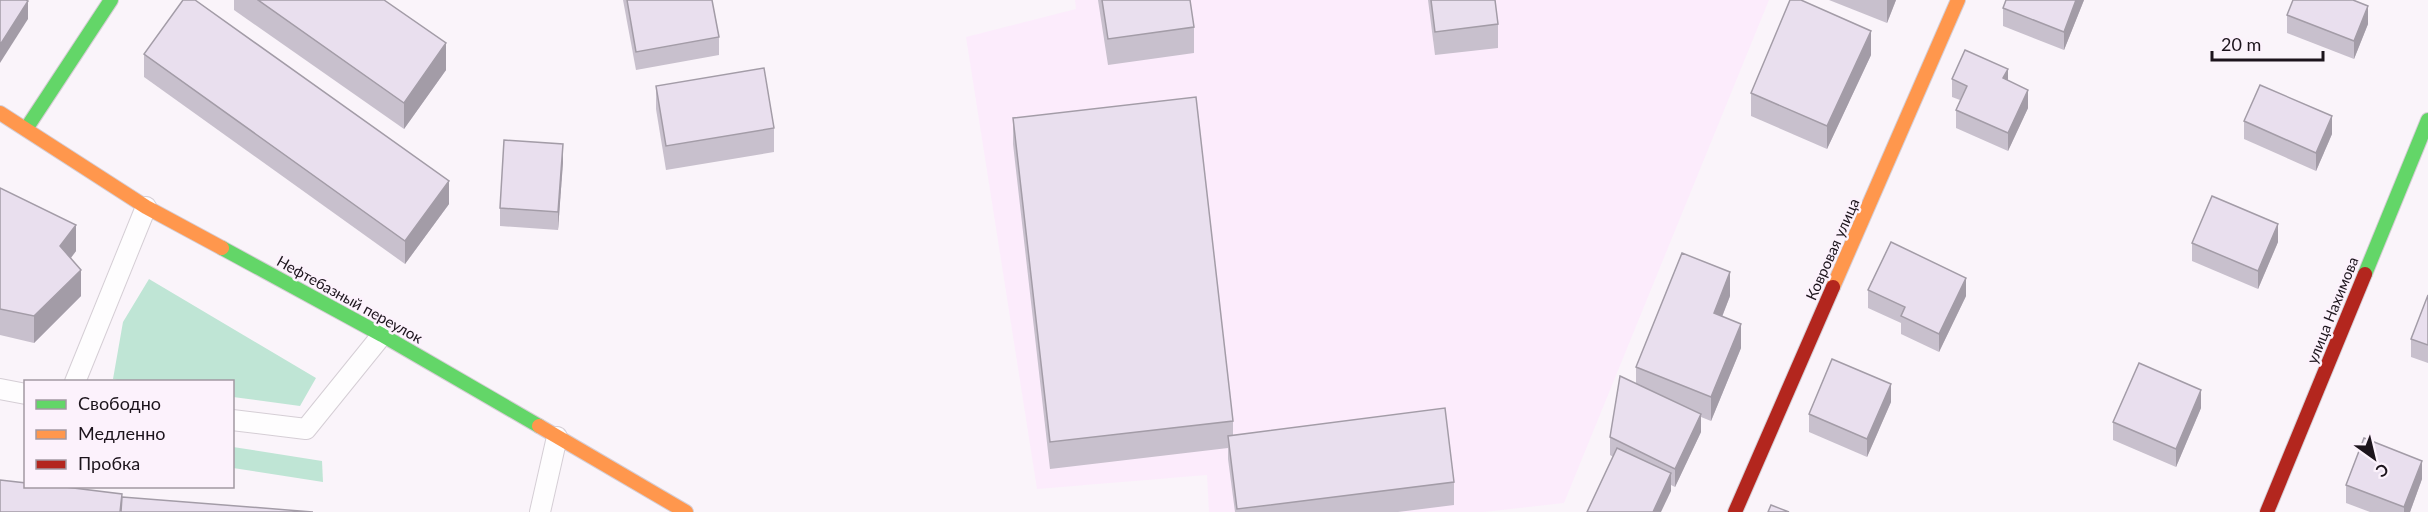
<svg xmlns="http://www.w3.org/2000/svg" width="2428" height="512" font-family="Lato,sans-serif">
<rect width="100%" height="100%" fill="#faf4fa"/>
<path fill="#fcecfc" d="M1075 0H1769L1564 503 1484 512H1209L1207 475 1037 489 966 37 1076 9Z"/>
<g fill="#bfe5d5">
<path d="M149 279 316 378 300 406 233 397 232 382H127L113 379 123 322Z"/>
<path d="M233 447 322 461 323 482 233 468Z"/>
</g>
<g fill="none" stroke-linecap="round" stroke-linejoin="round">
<g stroke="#d5ced5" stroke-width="22">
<g id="lane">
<path d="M75 382 146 207"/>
<path d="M0 389 26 394"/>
<path d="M232 420 306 429 382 335"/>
<path d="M540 512 557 437"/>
</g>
</g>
<g stroke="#d5ced5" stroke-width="16">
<g id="fast">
<path d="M26 129 111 0"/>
<path d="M222 248 382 335 539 426"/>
<path d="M2365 274 2428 120"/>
</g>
</g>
<g stroke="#d5ced5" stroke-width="16">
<g id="slow">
<path d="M0 113 146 207 222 248"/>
<path d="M1833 287 1958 0"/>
<path d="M539 426 686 512"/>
</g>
</g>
<g stroke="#d5ced5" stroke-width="16">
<g id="jam">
<path d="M1735 512 1833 287"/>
<path d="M2267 512 2365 274"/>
</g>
</g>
<use href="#lane" stroke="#fefdfe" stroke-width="20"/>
<use href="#fast" stroke="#63d668" stroke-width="14"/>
<use href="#slow" stroke="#ff974d" stroke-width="14"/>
<use href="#jam" stroke="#b3261e" stroke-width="14"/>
</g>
<g fill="#c8c0cd">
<path d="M234 0H384L446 70 404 129 234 10Z"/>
<path d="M623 0H712L719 37V55L636 70Z"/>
<path d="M1098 0H1190L1194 27V53L1108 65Z"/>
<path d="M1428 0H1495L1498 24V48L1435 55Z"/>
<path d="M1829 0H1896L1887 23Z"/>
<path d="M2084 0 2064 50 2003 26V8Z"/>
<path d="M2287 15 2368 24 2354 59 2287 33Z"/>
<path d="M144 54 449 204 405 264 144 77Z"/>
<path d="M1871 55 1827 149 1751 116V93Z"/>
<path d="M1952 79 2008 81 2028 108 2008 151 1956 128V110L1960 100 1952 97Z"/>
<path d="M656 86 774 128V152L666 170 656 109Z"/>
<path d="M1013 118 1233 421V435L1454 482V505L1398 512H1235L1228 459V448L1050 469 1013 144Z"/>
<path d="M2244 121 2332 134 2316 171 2244 139Z"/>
<path d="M563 162 558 230 500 226V208Z"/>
<path d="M0 188 76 251 71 258 81 296 34 343 0 335Z"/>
<path d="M2278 242 2258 289 2192 261V243Z"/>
<path d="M1868 290 1966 296 1939 352 1901 334V323L1868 308Z"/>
<path d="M2428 295V363L2411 357V339Z"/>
<path d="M1730 296 1722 317 1741 348 1711 421 1701 417V432L1675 487 1671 485V491L1610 455V437L1636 383V367Z"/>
<path d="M1891 402 1867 457 1809 432V414Z"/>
<path d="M2201 408 2176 467 2113 440V422Z"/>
<path d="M2422 479 2410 512H2370L2346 503V485Z"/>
</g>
<g fill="#a39ca7">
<path d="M1887 0H1896L1887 23Z"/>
<path d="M2076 0H2084L2064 50V32Z"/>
<path d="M28 1V19L0 63V45Z"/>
<path d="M2368 6V24L2354 59V41Z"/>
<path d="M1871 31V55L1827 149V126Z"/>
<path d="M446 43V70L404 129V103Z"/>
<path d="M2008 69V87L2003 78Z"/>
<path d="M2028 90V108L2008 151V133Z"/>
<path d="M2332 116V134L2316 171V153Z"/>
<path d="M563 144V162L558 230V212Z"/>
<path d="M449 181V204L405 264V241Z"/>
<path d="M2278 224V242L2258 289V271Z"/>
<path d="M76 225V251L60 272V246Z"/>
<path d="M81 270V296L34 343V316Z"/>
<path d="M1730 272V296L1714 337V313Z"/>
<path d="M1966 278V296L1939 352V334Z"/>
<path d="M1741 324V348L1711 421V397Z"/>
<path d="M1891 384V402L1867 457V439Z"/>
<path d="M2201 390V408L2176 467V449Z"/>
<path d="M1701 414V432L1675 487V469Z"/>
<path d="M2422 461V479L2410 512H2404V507Z"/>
<path d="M1671 473V491L1661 512H1653Z"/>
</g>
<g fill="#e9dfee" stroke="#a39ca7" stroke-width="1.5">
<path d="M0 0H26L28 1 0 45Z"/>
<path d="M183 0H195L449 181 405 241 144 54Z"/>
<path d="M258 0H384L446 43 404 103Z"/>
<path d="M627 0H712L719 37 636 52Z"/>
<path d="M1102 0H1190L1194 27 1108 39Z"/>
<path d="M1431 0H1495L1498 24 1435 32Z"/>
<path d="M1790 0H1801L1871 31 1827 126 1751 93Z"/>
<path d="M2006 0H2076L2064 32 2003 8Z"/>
<path d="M2293 0H2353L2368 6 2354 41 2287 15Z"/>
<path d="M1965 50 2008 69 2003 78 2028 90 2008 133 1956 110 1967 86 1952 79Z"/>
<path d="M764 68 774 128 666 146 656 86Z"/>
<path d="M2260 85 2332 116 2316 153 2244 121Z"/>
<path d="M1196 97 1233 421 1050 442 1013 118Z"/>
<path d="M504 140 563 144 558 212 500 208Z"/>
<path d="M0 188 76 225 60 246 81 270 34 316 0 309Z"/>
<path d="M2212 196 2278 224 2258 271 2192 243Z"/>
<path d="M1891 242 1966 278 1939 334 1901 316 1905 307 1868 290Z"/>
<path d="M1682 253 1730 272 1714 313 1741 324 1711 397 1636 367Z"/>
<path d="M2428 295V345L2411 339Z"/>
<path d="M1832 359 1891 384 1867 439 1809 414Z"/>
<path d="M2139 363 2201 390 2176 449 2113 422Z"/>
<path d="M1620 376 1701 414 1675 469 1610 437Z"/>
<path d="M1445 408 1454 482 1237 509 1228 436Z"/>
<path d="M2364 438 2422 461 2404 507 2346 485Z"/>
<path d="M1617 448 1671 473 1653 512H1587Z"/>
<path d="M0 480 26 483V486H57L122 494 120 512H0Z"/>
<path d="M122 497 313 512H121Z"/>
<path d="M1771 505 1789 512H1768Z"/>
</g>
<g text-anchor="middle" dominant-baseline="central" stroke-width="5" stroke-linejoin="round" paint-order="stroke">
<g font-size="15" fill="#1c141c" stroke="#fcf2fc">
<text transform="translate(1832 249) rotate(-66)">Ковровая улица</text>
<text transform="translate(350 299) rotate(29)">Нефтебазный переулок</text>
<text transform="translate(2332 310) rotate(-68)">улица Нахимова</text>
</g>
</g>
<rect x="24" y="380" width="210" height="108" fill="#fcf2fc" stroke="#a299a2" stroke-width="1.5"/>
<rect x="36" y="400" width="30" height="9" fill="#63d668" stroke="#a299a2" stroke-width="1.5"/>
<text x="78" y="410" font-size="18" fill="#1c141c">Свободно</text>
<rect x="36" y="430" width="30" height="9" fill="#ff974d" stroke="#a299a2" stroke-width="1.5"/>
<text x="78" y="440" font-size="18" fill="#1c141c">Медленно</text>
<rect x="36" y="460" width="30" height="9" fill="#b3261e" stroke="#a299a2" stroke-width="1.5"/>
<text x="78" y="470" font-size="18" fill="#1c141c">Пробка</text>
<g transform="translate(2374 458) rotate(146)" stroke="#fcf2fc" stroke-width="4.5" paint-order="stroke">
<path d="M0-4.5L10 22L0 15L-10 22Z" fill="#1c141c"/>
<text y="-9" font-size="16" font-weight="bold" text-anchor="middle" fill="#1c141c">С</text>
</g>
<path d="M2212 51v9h111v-9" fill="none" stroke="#1c141c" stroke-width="3"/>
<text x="2221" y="51" font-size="18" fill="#1c141c" stroke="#fcf2fc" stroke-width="4.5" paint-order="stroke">20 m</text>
</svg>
